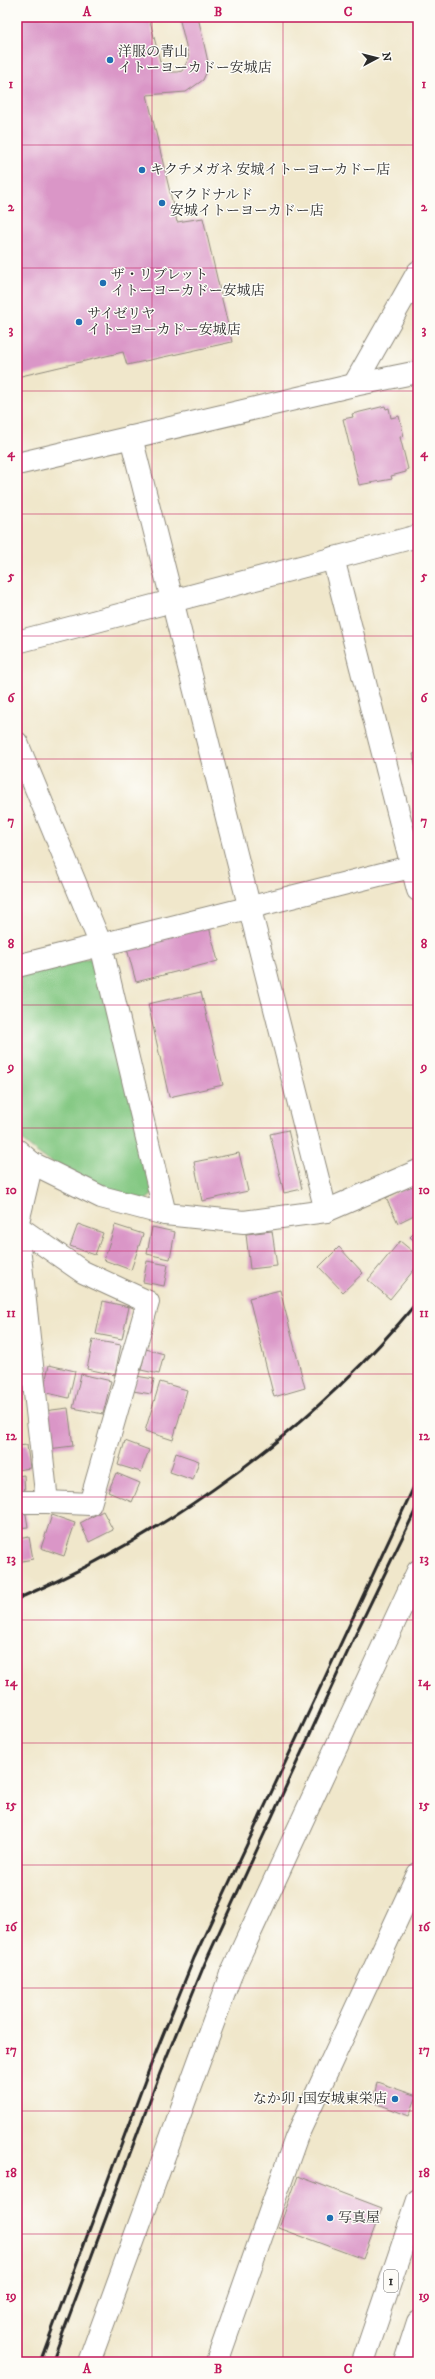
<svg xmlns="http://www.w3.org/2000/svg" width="435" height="2379" font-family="'IM FELL DW Pica','Noto Serif JP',serif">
<rect width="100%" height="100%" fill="#fdfcf7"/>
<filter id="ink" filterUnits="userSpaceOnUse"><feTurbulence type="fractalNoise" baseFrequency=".025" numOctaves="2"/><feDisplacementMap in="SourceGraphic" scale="8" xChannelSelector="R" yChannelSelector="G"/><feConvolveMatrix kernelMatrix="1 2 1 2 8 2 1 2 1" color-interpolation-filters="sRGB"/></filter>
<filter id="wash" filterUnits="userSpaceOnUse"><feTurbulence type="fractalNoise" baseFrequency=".012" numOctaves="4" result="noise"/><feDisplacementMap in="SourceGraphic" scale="16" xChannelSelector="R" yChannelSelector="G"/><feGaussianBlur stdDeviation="0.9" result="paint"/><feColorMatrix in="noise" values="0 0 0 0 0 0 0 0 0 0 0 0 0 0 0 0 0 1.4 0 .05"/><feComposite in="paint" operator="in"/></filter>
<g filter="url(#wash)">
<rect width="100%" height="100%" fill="#f0e7cb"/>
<path fill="#83c882" stroke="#577a56" d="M90 958 101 965 155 1192 146 1200C95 1185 58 1173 17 1136V977Z"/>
<g id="blocks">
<g fill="#da96c7">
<path d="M17 17H149L161 65 169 72H177L182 71 189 58 179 17H198L208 62 207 71 203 80 186 92 147 95 177 222 203 218 232 342 127 365 123 352 17 377Z"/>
<path d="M385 406 386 409 389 408 391 418 399 416 404 436 400 437 408 469 406 470V472L391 476 392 479 359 485 343 419 353 417 352 414Z"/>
<path d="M418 753V772H417L413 754Z"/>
<path d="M208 923 218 961 136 982 126 945Z"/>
<path d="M201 992 223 1085 169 1097 148 1004Z"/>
<path d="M288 1130 302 1189 284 1193 270 1134Z"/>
<path d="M239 1153 248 1191 202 1201 194 1162Z"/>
<path d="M412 1185 418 1197V1213L398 1223 386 1198Z"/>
<path d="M78 1224 103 1233 95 1255 70 1246Z"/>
<path d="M115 1225 143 1234 131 1270 104 1260Z"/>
<path d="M152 1227 175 1232 170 1259 147 1254Z"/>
<path d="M418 1229V1244L410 1237Z"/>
<path d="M272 1231 277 1266 250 1269 246 1234Z"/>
<path d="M400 1241 418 1256V1265L390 1299 368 1280Z"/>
<path d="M339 1247 363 1273 343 1292 319 1267Z"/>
<path d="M147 1261 168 1265 164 1286 143 1282Z"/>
<path d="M280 1290 305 1388 274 1397 249 1298Z"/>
<path d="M103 1301 129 1307 122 1339 96 1334Z"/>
<path d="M93 1340 121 1345 115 1375 87 1369Z"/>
<path d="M146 1349 164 1354 159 1374 141 1370Z"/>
<path d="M17 1359 22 1390 17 1391Z"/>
<path d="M49 1365 75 1371 69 1398 43 1392Z"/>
<path d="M81 1374 111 1381 103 1414 73 1408Z"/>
<path d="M136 1376 154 1379 151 1394 133 1391Z"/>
<path d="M160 1382 187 1390 173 1440 145 1431Z"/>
<path d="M68 1408 73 1446 48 1449 44 1411Z"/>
<path d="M125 1441 149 1450 141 1472 118 1465Z"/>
<path d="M27 1445 30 1468 17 1470V1446Z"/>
<path d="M176 1453 199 1461 193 1480 170 1472Z"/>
<path d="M116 1473 140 1483 132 1502 108 1492Z"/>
<path d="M24 1475 25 1494H17V1476Z"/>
<path d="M25 1508 28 1527 17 1528V1509Z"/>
<path d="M103 1511 113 1530 89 1542 80 1523Z"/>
<path d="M52 1515 75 1523 64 1556 41 1548Z"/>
<path d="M29 1537 33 1559 17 1562V1539Z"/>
<path d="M377 2082 417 2096 409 2116 373 2102Z"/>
<path d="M298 2176 382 2208 363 2259 279 2228Z"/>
</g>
</g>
</g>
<g filter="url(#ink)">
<use href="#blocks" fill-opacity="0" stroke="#8e897b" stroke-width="1"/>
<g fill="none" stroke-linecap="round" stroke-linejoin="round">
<g stroke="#8e897b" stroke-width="24">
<g id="street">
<path d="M131 437 326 1211"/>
<path d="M333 558 418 890"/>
<path d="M17 642 418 536"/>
<path d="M17 743 101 945 165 1214"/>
<path d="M17 966 418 865"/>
<path d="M17 1150 32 1163 101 1197 165 1214 244 1222 326 1211 418 1171"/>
<path d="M17 1226 83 1272 148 1302 90 1504 47 1502 17 1228"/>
<path d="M17 1226 32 1163"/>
<path d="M17 1502H47"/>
<path d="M89 2362 231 1974"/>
<path d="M217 2362 296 2138 418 1874"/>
</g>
</g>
<g stroke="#8e897b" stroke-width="24">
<g id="secondary">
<path d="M354 385 418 272"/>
<path d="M17 464 354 385 418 372"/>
<path d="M231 1974 418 1571"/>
</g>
</g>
<g stroke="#8e897b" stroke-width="24">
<g id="highway">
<path d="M363 2362 418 2200"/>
<path d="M405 2362 418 2322"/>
</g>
</g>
<use href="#street" stroke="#fff" stroke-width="22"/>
<use href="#secondary" stroke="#fff" stroke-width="22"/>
<use href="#highway" stroke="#fff" stroke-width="22"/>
<g stroke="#2b2b2b" stroke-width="3">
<path d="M17 1599C168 1535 314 1428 418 1301"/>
<path d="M40 2362 150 2067 194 1958 418 1478"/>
<path d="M52 2362 160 2073 205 1963 359 1627 418 1505"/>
</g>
</g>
</g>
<path fill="none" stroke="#c2185b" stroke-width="1" stroke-opacity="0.55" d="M152 17V2362M283 17V2362M17 145H418M17 268H418M17 391H418M17 514H418M17 636H418M17 759H418M17 882H418M17 1005H418M17 1128H418M17 1251H418M17 1374H418M17 1497H418M17 1620H418M17 1743H418M17 1865H418M17 1988H418M17 2111H418M17 2234H418"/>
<g fill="#1f6fb2" stroke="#fdfcf7" stroke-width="1.5">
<circle cx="110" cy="60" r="4"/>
<circle cx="142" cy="170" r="4"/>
<circle cx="162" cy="203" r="4"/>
<circle cx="103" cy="283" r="4"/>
<circle cx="79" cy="322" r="4"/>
<circle cx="395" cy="2099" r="4"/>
<circle cx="330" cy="2218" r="4"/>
</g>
<g text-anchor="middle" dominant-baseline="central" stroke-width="3" stroke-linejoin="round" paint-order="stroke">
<rect fill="#fdfcf7" stroke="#6a6a68" stroke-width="1" x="384" y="2270" width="14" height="22" rx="3"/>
<g font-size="13" font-weight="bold" fill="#2b2b2b">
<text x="391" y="2281">1</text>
</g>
<g font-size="14" fill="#2b2b2b" stroke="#fdfcf7" text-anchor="start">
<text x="118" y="52">洋服の青山<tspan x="118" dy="16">イトーヨーカドー安城店</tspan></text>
<text x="150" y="170">キクチメガネ 安城イトーヨーカドー店</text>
<text x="170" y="195">マクドナルド<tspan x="170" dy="16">安城イトーヨーカドー店</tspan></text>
<text x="111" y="275">ザ・リブレット<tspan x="111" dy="16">イトーヨーカドー安城店</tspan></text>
<text x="87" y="314">サイゼリヤ<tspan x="87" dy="16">イトーヨーカドー安城店</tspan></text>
<text x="387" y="2099" text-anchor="end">なか卯 1国安城東栄店</text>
<text x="338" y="2218">写真屋</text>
</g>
</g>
<rect width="435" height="2379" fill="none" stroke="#fdfcf7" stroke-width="44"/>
<g transform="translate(377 58) rotate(83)" stroke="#fdfcf7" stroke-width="3" paint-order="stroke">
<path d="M0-3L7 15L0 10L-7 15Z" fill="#2b2b2b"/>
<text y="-6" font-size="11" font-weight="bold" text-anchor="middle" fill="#2b2b2b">N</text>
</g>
<rect x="22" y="22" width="391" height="2335" fill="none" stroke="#c2185b" stroke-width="1.5"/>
<g font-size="13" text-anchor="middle" font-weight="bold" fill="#c2185b">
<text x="87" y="16">A</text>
<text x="218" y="16">B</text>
<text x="348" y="16">C</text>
<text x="11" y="88">1</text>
<text x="424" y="88">1</text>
<text x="11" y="211">2</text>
<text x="424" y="211">2</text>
<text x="11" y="334">3</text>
<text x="424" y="334">3</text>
<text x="11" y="457">4</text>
<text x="424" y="457">4</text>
<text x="11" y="580">5</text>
<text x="424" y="580">5</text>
<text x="11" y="702">6</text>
<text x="424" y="702">6</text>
<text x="11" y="825">7</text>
<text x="424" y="825">7</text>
<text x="11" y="948">8</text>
<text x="424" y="948">8</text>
<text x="11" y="1071">9</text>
<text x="424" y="1071">9</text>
<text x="11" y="1194">10</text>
<text x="424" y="1194">10</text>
<text x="11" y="1317">11</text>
<text x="424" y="1317">11</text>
<text x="11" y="1440">12</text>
<text x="424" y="1440">12</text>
<text x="11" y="1563">13</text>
<text x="424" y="1563">13</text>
<text x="11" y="1686">14</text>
<text x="424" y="1686">14</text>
<text x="11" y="1809">15</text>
<text x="424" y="1809">15</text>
<text x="11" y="1931">16</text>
<text x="424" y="1931">16</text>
<text x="11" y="2054">17</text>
<text x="424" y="2054">17</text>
<text x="11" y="2177">18</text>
<text x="424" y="2177">18</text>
<text x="11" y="2300">19</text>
<text x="424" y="2300">19</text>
<text x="87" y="2373">A</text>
<text x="218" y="2373">B</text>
<text x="348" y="2373">C</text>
</g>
</svg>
